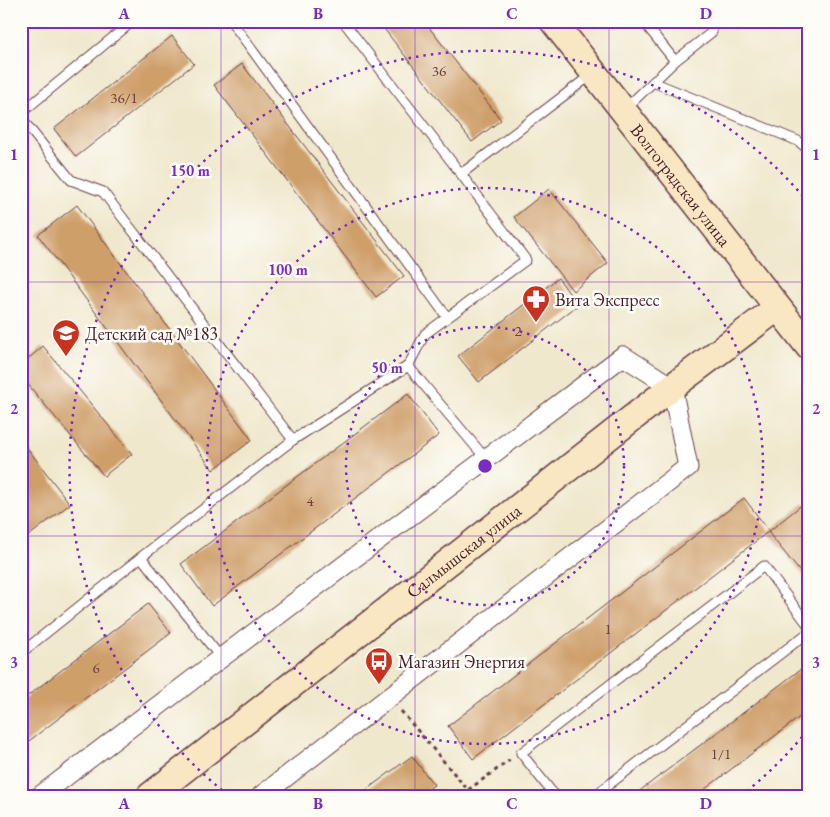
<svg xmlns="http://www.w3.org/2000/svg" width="830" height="817" font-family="'EB Garamond',serif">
<rect width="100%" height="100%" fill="#fdfcf7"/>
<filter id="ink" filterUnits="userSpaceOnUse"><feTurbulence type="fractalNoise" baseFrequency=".02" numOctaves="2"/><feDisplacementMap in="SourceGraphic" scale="10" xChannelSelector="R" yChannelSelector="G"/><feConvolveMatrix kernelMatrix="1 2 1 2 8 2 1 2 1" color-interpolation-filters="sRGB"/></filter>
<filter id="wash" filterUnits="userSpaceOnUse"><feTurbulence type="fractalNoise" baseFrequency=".0096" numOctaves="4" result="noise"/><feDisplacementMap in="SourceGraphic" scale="20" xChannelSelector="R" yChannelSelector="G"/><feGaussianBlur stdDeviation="1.12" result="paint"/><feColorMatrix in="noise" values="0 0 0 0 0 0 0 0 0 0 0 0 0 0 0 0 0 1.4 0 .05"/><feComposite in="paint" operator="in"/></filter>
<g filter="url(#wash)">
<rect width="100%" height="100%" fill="#f0e8cd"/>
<g id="blocks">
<g fill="#cf9f6b">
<path d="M378 21H424L501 120 472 142Z"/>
<path d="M172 36 194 64 76 157 54 129Z"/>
<path d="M242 64 404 276 376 297 214 85Z"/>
<path d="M549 189 608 263 573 291 514 217Z"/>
<path d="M77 205 252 440 213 470 38 235Z"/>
<path d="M558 278 578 305 479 382 458 356Z"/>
<path d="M43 346 132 454 104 476 21 376V365Z"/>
<path d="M408 394 439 435 212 606 181 564Z"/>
<path d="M21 440 70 504 26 538 21 531Z"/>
<path d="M744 498 769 531 473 759 448 726Z"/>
<path d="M804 503 809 509V583L768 532Z"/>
<path d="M148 604 171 633 21 747V701Z"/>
<path d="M809 663V710L696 796H633Z"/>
<path d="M412 756 434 785 419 796H358Z"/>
</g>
</g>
</g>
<g filter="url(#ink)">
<use href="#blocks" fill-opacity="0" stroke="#633d43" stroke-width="1"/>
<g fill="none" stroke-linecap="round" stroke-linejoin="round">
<g stroke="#633d43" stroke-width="11">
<g id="service">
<path d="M231 21 447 317"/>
<path d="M343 21 461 174 591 75"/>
<path d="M675 61 712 32"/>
<path d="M653 82 798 141 809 150"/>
<path d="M625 109 675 61 643 21"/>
<path d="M21 113 133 21"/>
<path d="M21 118 71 180 103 192 293 440"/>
<path d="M461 174 526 260 425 334 408 366 486 459"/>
<path d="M21 653 141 557"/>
<path d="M221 658 141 557 293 440 408 366"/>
<path d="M555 796 521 753 764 566 809 626"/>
<path d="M594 796 809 632"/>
</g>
</g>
<g stroke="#633d43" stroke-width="21">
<path id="minor" d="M40 796 221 658 623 356 672 387 688 467 261 796"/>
</g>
<g stroke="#633d43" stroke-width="29">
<g id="secondary">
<path id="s1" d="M553 21 809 347"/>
<path id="s2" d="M150 796 672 387 777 308"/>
</g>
</g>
<path stroke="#633d43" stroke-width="3" stroke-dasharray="4 4" stroke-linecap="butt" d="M401 711 468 790 510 760"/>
<use href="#service" stroke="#fff" stroke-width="9"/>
<use href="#minor" stroke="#fff" stroke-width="19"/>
<use href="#secondary" stroke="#f9e7c3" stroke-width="26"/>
</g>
</g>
<path fill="none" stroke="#7b2cbf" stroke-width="1" stroke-opacity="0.55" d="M221 21V796M415 21V796M609 21V796M21 282H809M21 536H809"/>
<g fill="none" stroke="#7b2cbf" stroke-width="2.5" stroke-dasharray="2.5 5">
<circle cx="485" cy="466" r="139"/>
<circle cx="485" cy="466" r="278"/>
<path d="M807 731A417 417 0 0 1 742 795M228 795A417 417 0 1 1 807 201"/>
</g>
<defs>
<g id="pharmacy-pin" transform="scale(1.4375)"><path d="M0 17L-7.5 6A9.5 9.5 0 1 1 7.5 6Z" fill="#c8321e" stroke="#fdfcf7"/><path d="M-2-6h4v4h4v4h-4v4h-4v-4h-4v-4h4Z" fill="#fff"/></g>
<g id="school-pin" transform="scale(1.4375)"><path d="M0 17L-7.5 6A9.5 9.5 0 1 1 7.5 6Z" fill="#c8321e" stroke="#fdfcf7"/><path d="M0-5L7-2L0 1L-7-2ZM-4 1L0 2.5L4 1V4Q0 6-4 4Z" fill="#fff"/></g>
<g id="bus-pin" transform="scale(1.4375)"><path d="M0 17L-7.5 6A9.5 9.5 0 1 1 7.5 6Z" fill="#c8321e" stroke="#fdfcf7"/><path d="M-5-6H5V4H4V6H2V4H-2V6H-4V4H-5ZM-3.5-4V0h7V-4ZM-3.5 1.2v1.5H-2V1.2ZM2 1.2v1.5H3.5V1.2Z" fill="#fff"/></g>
</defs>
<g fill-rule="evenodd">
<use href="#pharmacy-pin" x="536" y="299"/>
<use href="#school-pin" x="66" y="333"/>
<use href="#bus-pin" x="379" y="661"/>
</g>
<g text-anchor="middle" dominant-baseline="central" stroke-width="5" stroke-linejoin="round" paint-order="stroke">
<g font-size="15" fill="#6b3f3b">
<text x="439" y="70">36</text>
<text x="124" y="97">36/1</text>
<text x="518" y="330">2</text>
<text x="310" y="500">4</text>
<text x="608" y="628">1</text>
<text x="96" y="667">6</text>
<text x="721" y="753">1/1</text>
</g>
<g font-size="18" fill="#4a1f2b" stroke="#fdfcf7">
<text stroke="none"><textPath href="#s1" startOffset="208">Волгоградская улица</textPath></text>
<text stroke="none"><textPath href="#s2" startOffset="398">Салмышская улица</textPath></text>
</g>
<g font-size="18" fill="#4a1f2b" stroke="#fdfcf7" text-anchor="start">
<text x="555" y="299">Вита Экспресс</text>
<text x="85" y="333">Детский сад №183</text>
<text x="398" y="661">Магазин Энергия</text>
</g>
</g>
<circle cx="485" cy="466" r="8" fill="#7b2cbf" stroke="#fdfcf7" stroke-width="2.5"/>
<g font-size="15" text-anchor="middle" font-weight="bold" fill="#7b2cbf" stroke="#fdfcf7" stroke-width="5" stroke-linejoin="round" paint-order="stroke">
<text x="190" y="176">150 m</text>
<text x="288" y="275">100 m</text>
<text x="387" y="373">50 m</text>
</g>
<rect width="830" height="817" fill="none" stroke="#fdfcf7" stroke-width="55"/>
<rect x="28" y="28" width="774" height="762" fill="none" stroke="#7b2cbf" stroke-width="2"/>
<g font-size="16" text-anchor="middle" font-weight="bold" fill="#7b2cbf">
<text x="124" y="19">A</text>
<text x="318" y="19">B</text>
<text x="512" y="19">C</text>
<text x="706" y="19">D</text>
<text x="14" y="160">1</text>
<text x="816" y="160">1</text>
<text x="14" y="414">2</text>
<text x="816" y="414">2</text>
<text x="14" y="668">3</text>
<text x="816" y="668">3</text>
<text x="124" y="809">A</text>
<text x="318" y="809">B</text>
<text x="512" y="809">C</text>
<text x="706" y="809">D</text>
</g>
</svg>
